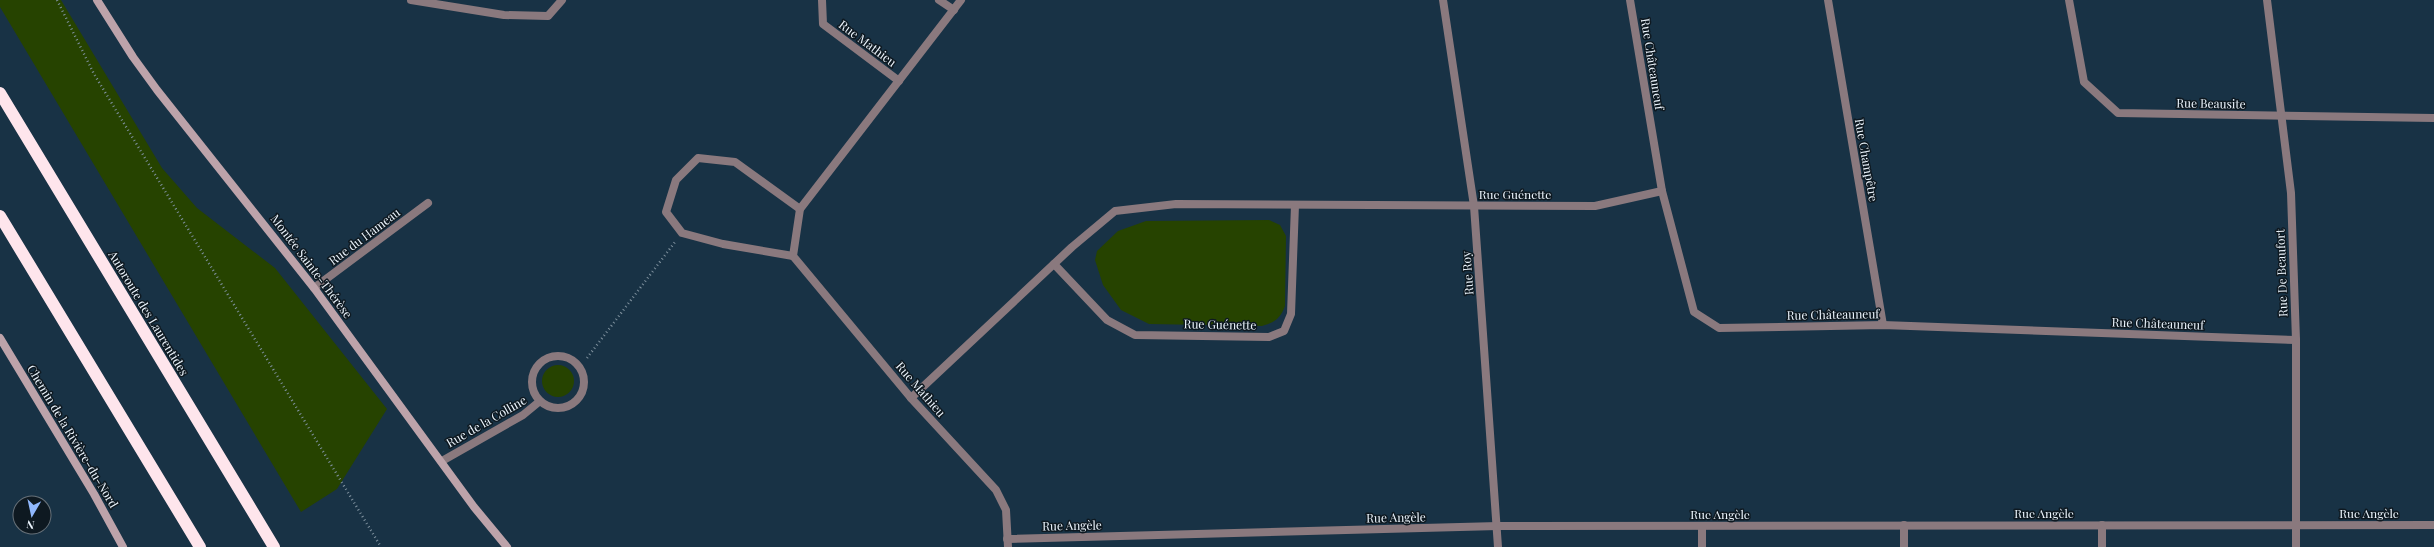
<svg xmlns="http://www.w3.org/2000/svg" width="2434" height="547" font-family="'Playfair Display',serif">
<rect width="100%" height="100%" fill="#183245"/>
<g fill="#264300">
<path d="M0 0H61L162 168 197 208 275 268 387 409 337 489 301 512 0 7Z"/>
<path d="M1269 220 1280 225 1286 236 1285 306C1280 319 1275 322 1262 326L1149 324 1121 310 1103 285 1095 260 1097 251 1118 231 1146 221Z"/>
<circle cx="558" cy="381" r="16"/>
</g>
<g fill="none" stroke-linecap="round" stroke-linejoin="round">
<g stroke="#7f919e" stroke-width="2.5" stroke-dasharray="1 3" stroke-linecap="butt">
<path d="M57 0 94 74 381 547"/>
<path d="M587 358 675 242"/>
</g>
<g stroke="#8a797e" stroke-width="8">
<path d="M411 0 504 15 548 16 562 0"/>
<path d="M822 0 823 24 899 81"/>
<path d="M939 0 954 10"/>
<path d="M961 0 800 209 793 256 911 398 996 490 1006 510 1008 547"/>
<path d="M1443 0 1474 206 1498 547"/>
<path d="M1630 0 1662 191 1694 312 1719 328 1883 325 2296 340"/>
<path d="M1828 0 1883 325"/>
<path d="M2069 0 2084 82 2118 113 2434 118"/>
<path d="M2267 0 2291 193 2296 340V547"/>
<path d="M793 256 723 244 682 233 666 212 676 180 698 158 735 162 800 209"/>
<path d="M1054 264 1107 320 1135 335 1269 337 1284 331 1291 314 1295 205"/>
<path d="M314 288 428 203"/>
<circle cx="558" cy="382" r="26"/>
<path d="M911 398 1072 247 1115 211 1176 204 1595 206 1662 191"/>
<path d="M442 461 523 415 540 401"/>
<path d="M1904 525V547"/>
<path d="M1702 526V547"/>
<path d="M1007 539 1498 526 2434 525"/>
<path d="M2102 547V525"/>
</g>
<g stroke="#bda3aa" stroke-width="8">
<path d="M97 0 133 57 157 90 314 288 474 507 507 547"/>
<path d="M0 338 94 494 123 547"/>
</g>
<g stroke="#fee5ec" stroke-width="12">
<path d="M0 93 274 547"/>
<path d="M0 216 200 547"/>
</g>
</g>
<g text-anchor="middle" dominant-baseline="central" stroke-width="3" stroke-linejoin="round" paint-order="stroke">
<g font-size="12" fill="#ecf5fd" stroke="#0e1921">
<text transform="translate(868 43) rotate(37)">Rue Mathieu</text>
<text transform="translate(1653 64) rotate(81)">Rue Châteauneuf</text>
<text transform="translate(2211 103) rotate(1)">Rue Beausite</text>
<text transform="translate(1867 160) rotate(80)">Rue Champêtre</text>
<text x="1515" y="194">Rue Guénette</text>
<text transform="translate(364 236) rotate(-37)">Rue du Hameau</text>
<text transform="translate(312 266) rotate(53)">Montée Sainte-Thérèse</text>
<text transform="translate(1467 273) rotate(-94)">Rue Roy</text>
<text transform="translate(2281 273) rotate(-92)">Rue De Beaufort</text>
<text transform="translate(149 313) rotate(59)">Autoroute des Laurentides</text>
<text transform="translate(1833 314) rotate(-1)">Rue Châteauneuf</text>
<text transform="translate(2158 323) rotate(2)">Rue Châteauneuf</text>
<text transform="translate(1220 324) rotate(1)">Rue Guénette</text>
<text transform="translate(921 389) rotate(49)">Rue Mathieu</text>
<text transform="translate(486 421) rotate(-30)">Rue de la Colline</text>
<text transform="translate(73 436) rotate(59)">Chemin de la Rivière-du-Nord</text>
<text x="2044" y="513">Rue Angèle</text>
<text x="2369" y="513">Rue Angèle</text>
<text x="1720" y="514">Rue Angèle</text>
<text transform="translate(1396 517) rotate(-1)">Rue Angèle</text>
<text transform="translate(1072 525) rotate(-1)">Rue Angèle</text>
</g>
</g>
<g transform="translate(32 515) rotate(189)"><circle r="19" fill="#0e1921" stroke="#677179"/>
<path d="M0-3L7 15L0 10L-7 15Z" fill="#90b8fd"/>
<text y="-6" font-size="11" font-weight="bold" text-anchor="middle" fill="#ecf5fd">N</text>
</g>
</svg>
